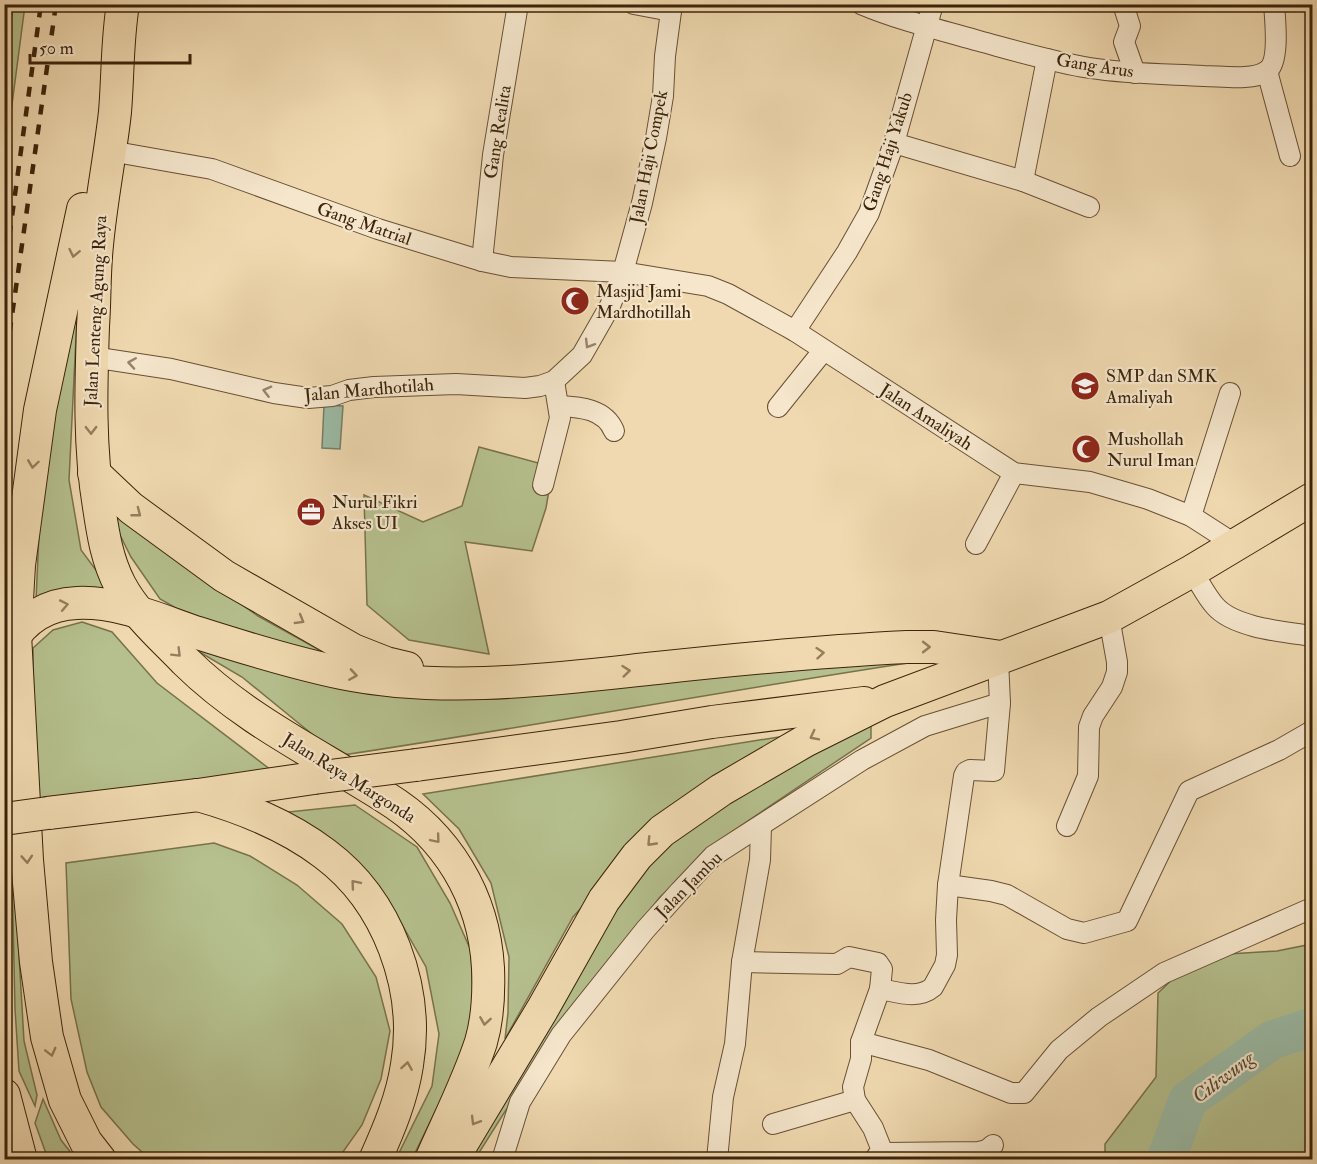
<svg xmlns="http://www.w3.org/2000/svg" width="1317" height="1164" font-family="'IM FELL Double Pica',serif">
<rect width="100%" height="100%" fill="#f0d9b0"/>
<filter id="stains"><feTurbulence type="fractalNoise" baseFrequency=".00333" numOctaves="4"/><feColorMatrix values="0 0 0 0 .2 0 0 0 0 .09 0 0 0 0 .02 0 0 0 .5 -.17"/></filter>
<radialGradient id="worn" r=".72"><stop offset=".6" stop-color="#630" stop-opacity="0"/><stop offset="1" stop-color="#630" stop-opacity=".3"/></radialGradient>
<g fill="#b5c08e" stroke="#78724c" stroke-width="1.5">
<path d="M14 5H25L5 158V48Z"/>
<path d="M80 256 69 480 81 550 116 597 36 600 41 490Z"/>
<path d="M479 447 553 467 546 508 532 551 465 542 489 654 409 640 367 605 364 495 423 522 462 506Z"/>
<path d="M107 509 258 616 343 663 227 627 176 608 160 599 131 557Z"/>
<path d="M82 622 112 632 157 683 271 770 35 801 33 648 53 630Z"/>
<path d="M186 644 442 696 921 661C728 690 536 726 343 755L318 739 242 677Z"/>
<path d="M12 704 18 938 24 1041 37 1095 35 1106 19 1071 15 1009 9 739Z"/>
<path d="M871 720V738L724 837 660 897 554 1034 475 1159 464 1160 607 918 648 864 710 807Z"/>
<path d="M785 736 659 822 573 917 505 1039 508 1013 509 957 491 883 459 829 423 794Z"/>
<path d="M355 805 417 847 450 903 471 951 474 1016 455 1071 412 1159H396L432 1086 439 1034 426 967 392 907 351 862 279 813Z"/>
<path d="M214 843 250 856 297 885 342 924 376 977 390 1031 381 1079 362 1125 338 1159H150L133 1144 101 1107 87 1072 71 999 66 863Z"/>
<path d="M1312 944V1159H1105V1144L1156 1077 1158 993 1197 956 1277 951Z"/>
<path d="M43 1099 61 1140 76 1159H48L35 1123Z"/>
</g>
<path fill="#9bbba6" stroke="#757e68" stroke-width="1.5" d="M324 405 343 406 340 449 322 448Z"/>
<g fill="none" stroke-linecap="round" stroke-linejoin="round">
<path stroke="#9bbba6" stroke-width="39" d="M1166 1160 1188 1100 1272 1040 1312 1027"/>
<g stroke="#685034" stroke-width="22">
<g id="minor">
<path d="M634 4 671 11"/>
<path d="M861 4C899 20 940 30 979 41 1016 51 1053 62 1090 68 1128 74 1166 74 1204 76 1221 76 1253 81 1267 71 1280 62 1275 18 1274 4"/>
<path d="M1123 4 1130 26 1124 42 1135 73"/>
<path d="M1267 71 1290 156"/>
<path d="M894 143 1023 181 1089 207"/>
<path d="M110 151 212 169 378 229 482 261 511 267 623 272 708 286 728 294 795 331 1014 473 1090 482 1148 499 1191 516 1236 545"/>
<path d="M1023 181 1047 59"/>
<path d="M482 261 493 155 518 4"/>
<path d="M795 331 847 252 869 213 894 143 933 4"/>
<path d="M92 357 171 369 274 393 308 398 332 396 349 390 374 387 456 384 525 388 540 386 554 381 582 355 610 306 623 272 642 203 656 138 663 96 665 56 672 4"/>
<path d="M559 406C581 407 605 409 614 431"/>
<path d="M778 407 823 351"/>
<path d="M543 485 560 418 554 381"/>
<path d="M1191 516 1230 393"/>
<path d="M976 544 1014 473"/>
<path d="M1192 571C1200 583 1206 596 1215 606 1234 628 1285 632 1312 636"/>
<path d="M1067 826 1088 776 1089 727 1093 716 1112 687 1117 672V662L1109 617"/>
<path d="M948 885 991 891 1007 895 1067 929 1084 933 1127 921 1189 791 1279 750 1312 731"/>
<path d="M742 962 837 964 849 957 878 963 882 969 880 989 861 1042V1059L853 1087 855 1100 873 1128 883 1153 889 1157V1160"/>
<path d="M880 989C897 992 918 1000 933 987L945 965 947 955 946 920 948 885 964 776 966 772 970 770 994 771 1000 703 998 660"/>
<path d="M861 1042 929 1060 1011 1093H1024L1059 1050 1099 1017 1164 973 1312 908"/>
<path d="M773 1124 855 1100"/>
<path d="M877 1156 883 1153 979 1152 987 1150 993 1145"/>
<path d="M502 1160 520 1102 561 1035 645 930 680 891 713 856 862 760 925 726 1000 703"/>
<path d="M717 1160 723 1097 735 1044 742 962 760 860 761 826"/>
</g>
</g>
<g stroke="#3b230a" stroke-width="34">
<g id="primary">
<path d="M123 4C117 40 118 76 115 112 110 157 101 201 97 245 94 272 95 299 93 326 91 387 89 447 99 507 103 534 107 560 120 585 136 615 162 637 185 661 245 720 316 753 385 797 447 835 484 896 488 968 489 992 488 1018 481 1042 468 1082 448 1121 431 1160"/>
<path d="M83 209 40 410 19 565 15 634 27 860 36 962 47 1037 65 1100 86 1142 100 1160"/>
<path d="M94 473 131 508 224 576 353 650 386 663 407 668"/>
<path d="M9 644C24 619 47 604 77 603 119 601 159 620 198 633 245 648 293 663 342 673 445 694 553 679 657 668 740 659 824 651 907 647H934L1001 657"/>
<path d="M416 765 621 737 712 722 864 703"/>
<path d="M198 795C244 808 287 825 325 854 388 901 420 988 407 1065 402 1098 389 1129 375 1160"/>
<path d="M48 813 198 795 314 778"/>
<path d="M4 1095 21 1160"/>
<path d="M452 1160 542 1010 604 900 637 856 662 831 721 790 805 741 885 701 1109 617 1192 571 1312 499"/>
</g>
</g>
<use href="#minor" stroke="#f5e6cc" stroke-width="20"/>
<use href="#primary" stroke="#f0d9b0" stroke-width="32"/>
<g stroke="#3b230a" stroke-width="4.5" stroke-dasharray="10 10" stroke-linecap="butt">
<path d="M4 275 41 4"/>
<path d="M4 372 56 4"/>
</g>
<g stroke="#3b230a" stroke-width="34" stroke-linecap="butt">
<g id="primary-bridge">
<path d="M314 778 416 765"/>
<path d="M4 819 48 813"/>
</g>
</g>
<use href="#primary-bridge" stroke="#f0d9b0" stroke-width="32"/>
</g>
<defs><path id="oneway-chevron" d="M-2-3.5L2.5 0L-2 3.5" fill="none" stroke-width="1.6" stroke-linecap="round" stroke-linejoin="round" transform="scale(1.5)"/></defs>
<g stroke="#967e5d">
<use href="#oneway-chevron" transform="translate(74 253) rotate(102)"/>
<use href="#oneway-chevron" transform="translate(91 430) rotate(89)"/>
<use href="#oneway-chevron" transform="translate(33 464) rotate(98)"/>
<use href="#oneway-chevron" transform="translate(137 513) rotate(38)"/>
<use href="#oneway-chevron" transform="translate(64 605) rotate(-11)"/>
<use href="#oneway-chevron" transform="translate(300 620) rotate(30)"/>
<use href="#oneway-chevron" transform="translate(926 647)"/>
<use href="#oneway-chevron" transform="translate(177 653) rotate(45)"/>
<use href="#oneway-chevron" transform="translate(820 653) rotate(-5)"/>
<use href="#oneway-chevron" transform="translate(626 671) rotate(-6)"/>
<use href="#oneway-chevron" transform="translate(353 675) rotate(9)"/>
<use href="#oneway-chevron" transform="translate(814 736) rotate(153)"/>
<use href="#oneway-chevron" transform="translate(436 839) rotate(50)"/>
<use href="#oneway-chevron" transform="translate(651 842) rotate(134)"/>
<use href="#oneway-chevron" transform="translate(27 859) rotate(86)"/>
<use href="#oneway-chevron" transform="translate(355 884) rotate(-130)"/>
<use href="#oneway-chevron" transform="translate(485 1021) rotate(99)"/>
<use href="#oneway-chevron" transform="translate(51 1052) rotate(76)"/>
<use href="#oneway-chevron" transform="translate(407 1066) rotate(-81)"/>
<use href="#oneway-chevron" transform="translate(475 1121) rotate(121)"/>
</g>
<g stroke="#98846b">
<use href="#oneway-chevron" transform="translate(589 344) rotate(121)"/>
<use href="#oneway-chevron" transform="translate(132 363) rotate(-171)"/>
<use href="#oneway-chevron" transform="translate(267 391) rotate(-166)"/>
</g>
<defs>
<g id="mosque-disc" transform="scale(1.5)"><circle r="9.5" fill="#8f2418" stroke="#f5e6cc"/><path d="M3.5-4.9A6 6 0 1 0 3.5 4.9A5 5 0 1 1 3.5-4.9Z" fill="#fff"/></g>
<g id="school-disc" transform="scale(1.5)"><circle r="9.5" fill="#8f2418" stroke="#f5e6cc"/><path d="M0-5L7-2L0 1L-7-2ZM-4 1L0 2.5L4 1V4Q0 6-4 4Z" fill="#fff"/></g>
<g id="office-disc" transform="scale(1.5)"><circle r="9.5" fill="#8f2418" stroke="#f5e6cc"/><path d="M-6-3h4V-5.5h4V-3h4V5H-6ZM-1-4.5V-3h2v-1.5ZM-6 0V1H6V0Z" fill="#fff"/></g>
</defs>
<g fill-rule="evenodd">
<use href="#mosque-disc" x="575" y="301"/>
<use href="#school-disc" x="1085" y="386"/>
<use href="#mosque-disc" x="1086" y="449"/>
<use href="#office-disc" x="311" y="512"/>
</g>
<g text-anchor="middle" dominant-baseline="central" stroke-width="4.5" stroke-linejoin="round" paint-order="stroke">
<g font-size="18" fill="#3b230a" stroke="#f5e6cc">
<text transform="translate(1095 66) rotate(9)">Gang Arus</text>
<text transform="translate(498 132) rotate(-81)">Gang Realita</text>
<text transform="translate(888 152) rotate(-72)">Gang Haji Yakub</text>
<text transform="translate(649 157) rotate(-79)">Jalan Haji Compek</text>
<text transform="translate(364 224) rotate(19)">Gang Matrial</text>
<text transform="translate(96 311) rotate(-87)">Jalan Lenteng Agung Raya</text>
<text transform="translate(369 390) rotate(-5)">Jalan Mardhotilah</text>
<text transform="translate(926 417) rotate(33)">Jalan Amaliyah</text>
<text transform="translate(349 778) rotate(32)">Jalan Raya Margonda</text>
<text transform="translate(689 885) rotate(-45)">Jalan Jambu</text>
</g>
<g font-size="18" fill="#3b230a" stroke="#f5e6cc" text-anchor="start">
<text x="596" y="291">Masjid Jami<tspan x="596" dy="21">Mardhotillah</tspan></text>
<text x="1106" y="376">SMP dan SMK<tspan x="1106" dy="21">Amaliyah</tspan></text>
<text x="1107" y="439">Mushollah<tspan x="1107" dy="21">Nurul Iman</tspan></text>
<text x="332" y="502">Nurul Fikri<tspan x="332" dy="21">Akses UI</tspan></text>
</g>
<g font-size="20" font-style="italic" fill="#534931" stroke="#f5e6cc">
<text transform="translate(1223 1077) rotate(-37)">Ciliwung</text>
</g>
</g>
<rect width="1317" height="1164" fill="none" stroke="#f0d9b0" stroke-width="24"/>
<rect x="6" y="6" width="1305" height="1152" fill="none" stroke="#3b230a" stroke-width="3"/>
<rect x="12" y="12" width="1293" height="1140" fill="none" stroke="#3b230a" stroke-width="1.5"/>
<path d="M30 54v9h160v-9" fill="none" stroke="#3b230a" stroke-width="3"/>
<text x="39" y="54" font-size="18" fill="#3b230a" stroke="#f5e6cc" stroke-width="4.5" paint-order="stroke">50 m</text>
<rect width="100%" height="100%" filter="url(#stains)"/>
<rect width="100%" height="100%" fill="url(#worn)"/>
</svg>
